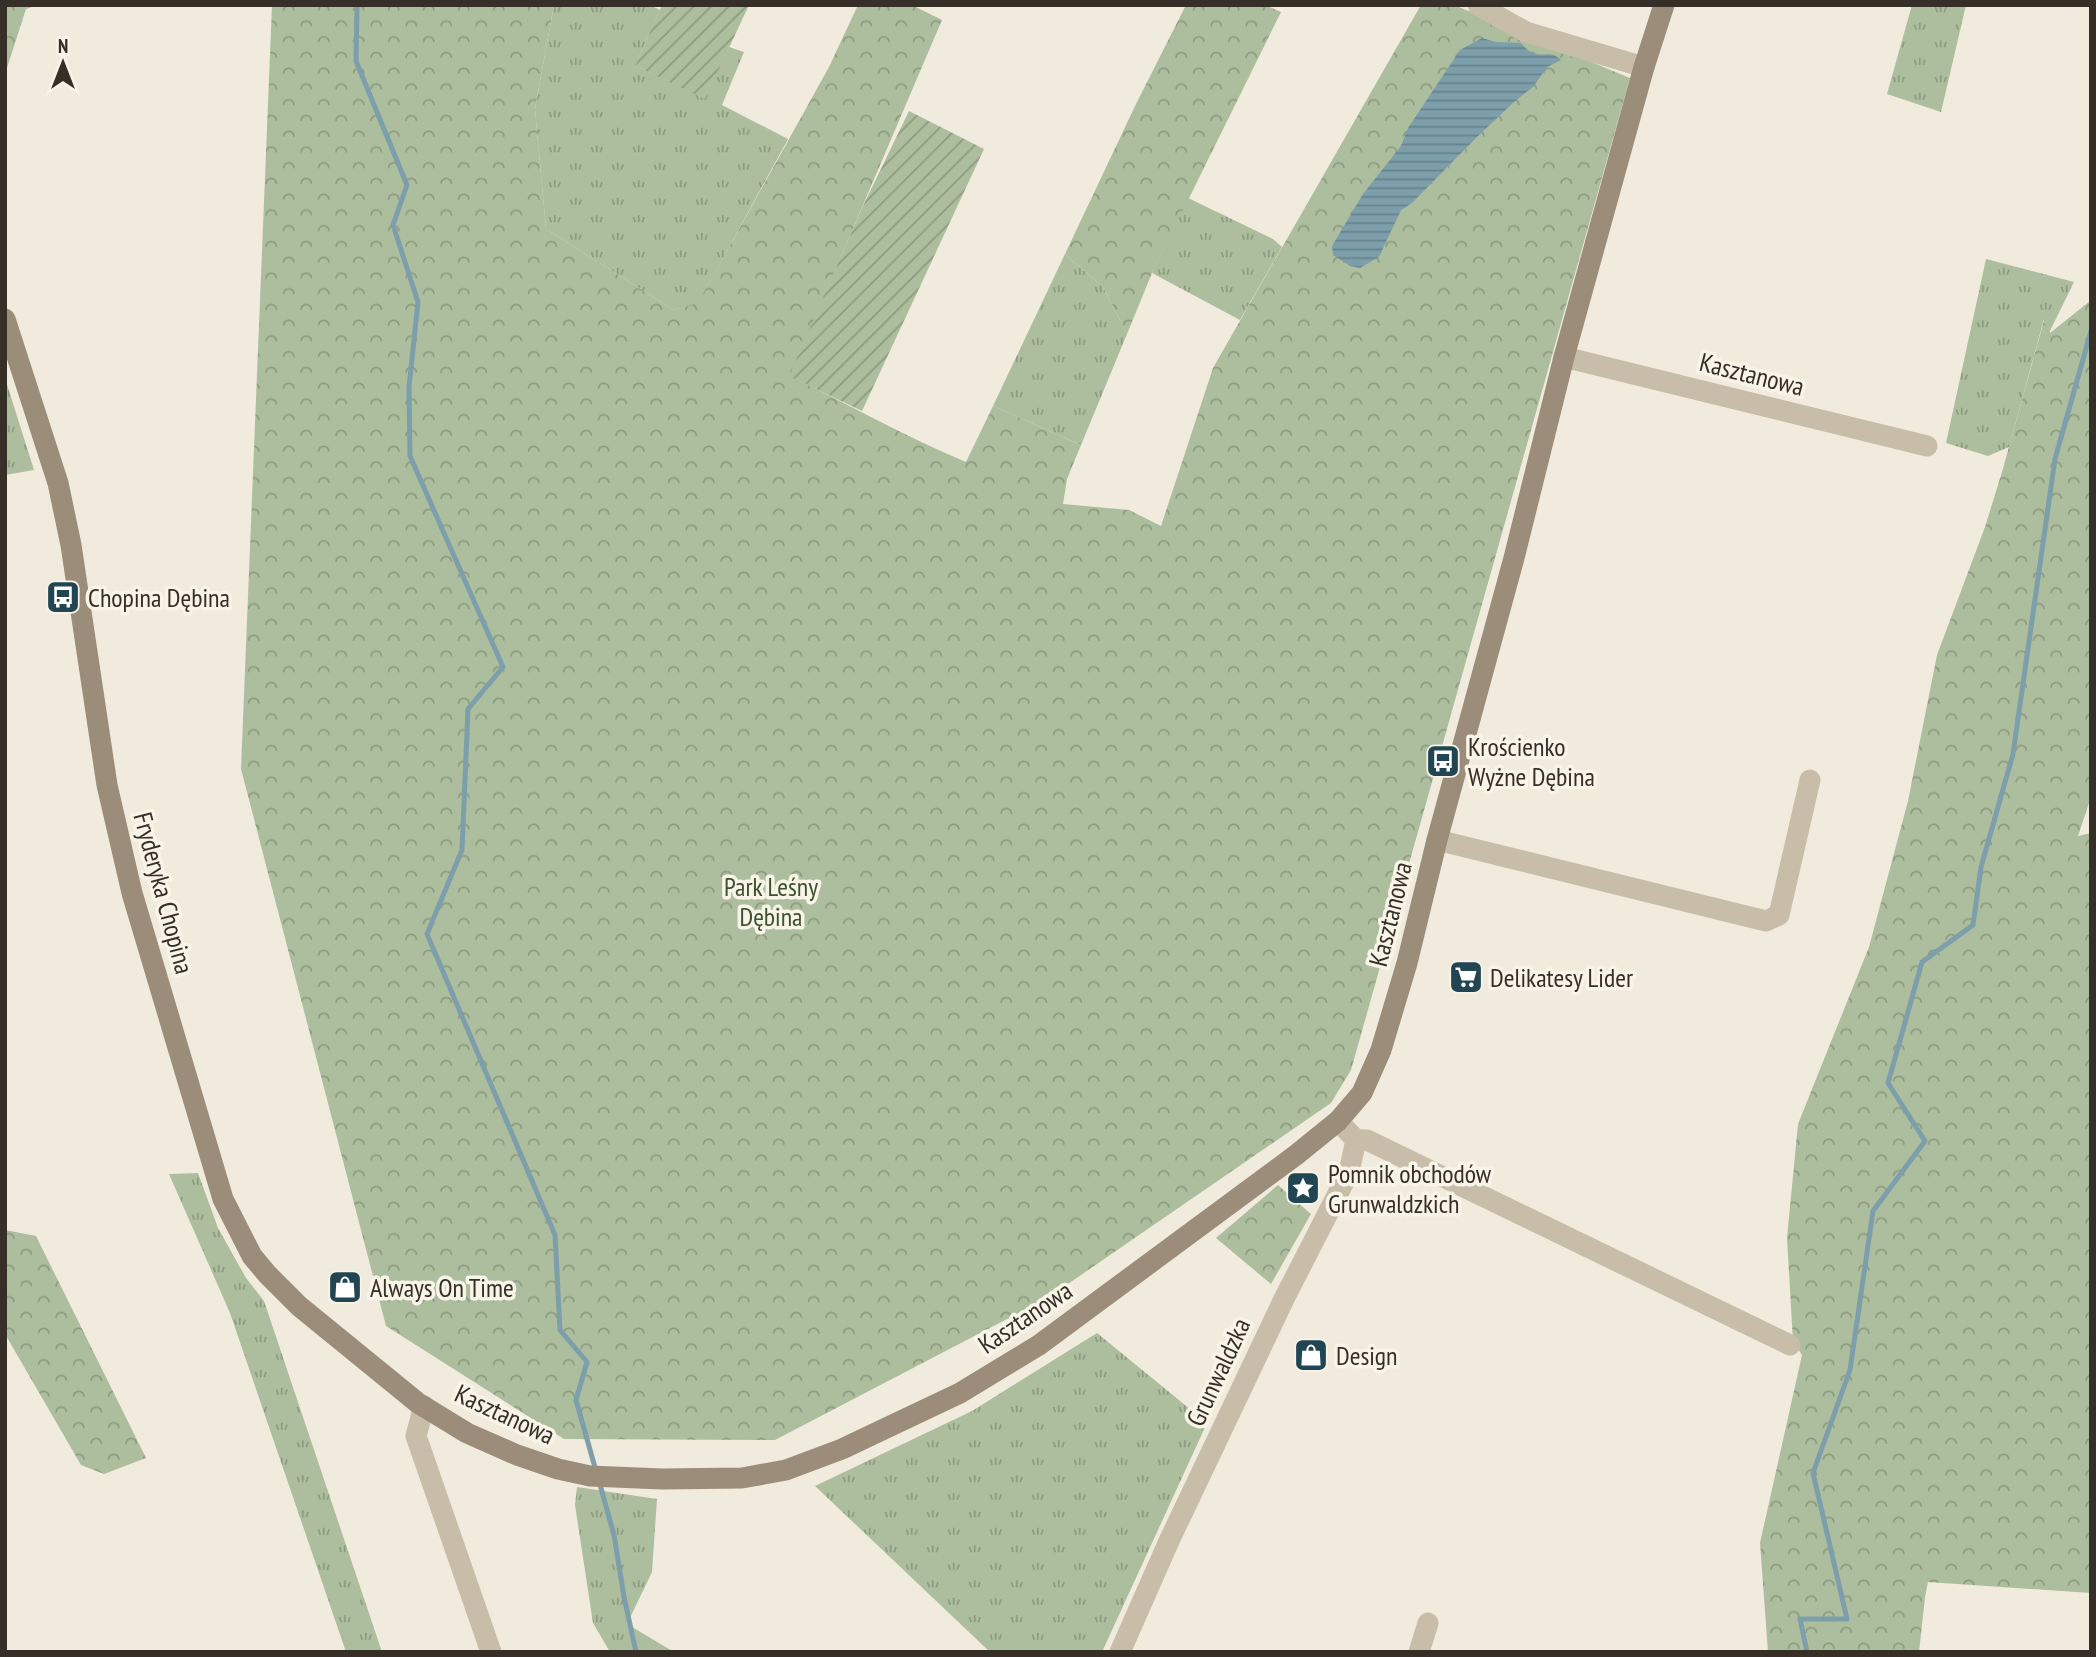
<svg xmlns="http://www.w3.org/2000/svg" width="2096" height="1657" font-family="'PT Sans Narrow',sans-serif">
<defs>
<pattern id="grass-tufts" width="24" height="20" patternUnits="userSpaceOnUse" patternTransform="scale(1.75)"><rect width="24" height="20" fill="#acbe9d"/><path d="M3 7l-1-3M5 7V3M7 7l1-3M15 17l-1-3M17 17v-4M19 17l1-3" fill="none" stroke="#8d9b80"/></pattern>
<pattern id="forest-crowns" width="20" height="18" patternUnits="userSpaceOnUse" patternTransform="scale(1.75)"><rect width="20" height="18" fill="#acbe9d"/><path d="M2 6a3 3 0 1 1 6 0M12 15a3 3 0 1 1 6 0" fill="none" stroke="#8d9b80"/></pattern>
<pattern id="garden-furrows" width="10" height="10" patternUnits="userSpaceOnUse" patternTransform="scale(1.75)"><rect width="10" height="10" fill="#acbe9d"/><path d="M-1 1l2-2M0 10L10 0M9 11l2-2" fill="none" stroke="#8d9b80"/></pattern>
<pattern id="water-rules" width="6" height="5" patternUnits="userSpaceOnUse" patternTransform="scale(1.75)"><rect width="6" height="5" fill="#7d9fab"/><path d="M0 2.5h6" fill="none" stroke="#67828b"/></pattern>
</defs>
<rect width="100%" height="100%" fill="#f0ebdc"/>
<g fill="url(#grass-tufts)">
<path d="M554 5H650L660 10 635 66 705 98 729 47 744 52 722 105 788 139 698 304 674 310 546 229 535 109Z"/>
<path d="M1912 5H1966L1941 112 1887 94Z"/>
<path d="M1188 198 1273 239 1282 247 1240 320 1152 273Z"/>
<path d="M1065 254 1103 287 1127 334 1081 445 993 406Z"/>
<path d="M1986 259 2074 282 2049 333 2044 319 2009 447 1988 456 1946 443Z"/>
<path d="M5 378 34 470 5 475Z"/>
<path d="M198 1173 218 1228 246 1278 264 1301 382 1652H346L230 1313 169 1174Z"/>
<path d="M1097 1333 1207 1423 1102 1652H990L815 1486 972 1411Z"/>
<path d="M577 1487 657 1499 652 1572 627 1624 674 1652H610L593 1623 575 1505Z"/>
</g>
<g fill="url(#forest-crowns)">
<path d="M5 5H38L26 9 5 74Z"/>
<path d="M272 5H554L535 109 546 229 674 310 698 303 829 67 858 5H912L942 20 790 376C848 404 906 437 966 462L993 406 1081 445 1067 479 1063 504 1129 510 1161 526 1213 368 1421 5H1454L1630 78 1351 1070 1331 1103 1049 1297 775 1440 564 1439 386 1326 241 769Z"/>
<path d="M1186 5H1265L1281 12 1152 273 1127 334 1103 287 1065 254 1136 104Z"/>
<path d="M2090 301 2091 797 2078 836 2091 833V1593L1928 1582 1925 1597 1919 1652H1768L1760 1543 1802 1355 1793 1341 1787 1238 1798 1124 1869 947 1908 801 1937 655 1985 527 2002 472 2045 317 2050 333Z"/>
<path d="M1278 1185 1311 1214 1271 1284 1216 1238Z"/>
<path d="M5 1230 36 1236 146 1458 104 1474 81 1465 5 1334Z"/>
</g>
<g fill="url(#garden-furrows)">
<path d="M662 5H749L705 99 635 66Z"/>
<path d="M909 111 984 149 862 411 789 376 862 208Z"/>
</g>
<path fill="url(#water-rules)" d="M1482 38 1496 42 1521 43C1539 65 1547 46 1561 60L1547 67 1533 87 1514 102 1478 136 1412 203 1401 210 1379 257 1360 268 1350 266 1333 255 1332 246 1363 194 1401 146 1408 128 1460 50Z"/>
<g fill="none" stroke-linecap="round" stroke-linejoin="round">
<g stroke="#7d9fab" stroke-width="5">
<path d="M357 5 356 61 407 185 393 225 418 302 409 387 410 456 503 667 468 709 462 850 427 934 555 1235 560 1330 587 1362 576 1400 596 1471"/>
<path d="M599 1481 614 1535 624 1597 636 1652"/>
<path d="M1807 1652 1800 1619H1847L1813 1473 1850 1370 1873 1211 1925 1141 1888 1083 1922 962 1973 925 1981 867 2013 754 2055 459 2091 331"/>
</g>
<g stroke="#c7bda9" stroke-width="21">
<path d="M1478 5 1526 32 1644 67"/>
<path d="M1564 357 1927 446"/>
<path d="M1437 840 1766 921 1779 915 1810 780"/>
<path d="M1356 1140H1367L1790 1345"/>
<path d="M424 1406 416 1436 491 1652"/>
<path d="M1120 1652 1169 1541 1284 1299 1349 1172 1356 1140 1338 1121"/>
<path d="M1419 1652 1428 1623"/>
</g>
<path stroke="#9b8d7a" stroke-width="21" d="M5 319 58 483 71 545 107 785 132 893 223 1199 252 1256 267 1274 299 1306 418 1403 467 1433 517 1455 558 1469 590 1476 662 1479 742 1478 786 1470 842 1449 960 1393 1039 1345 1296 1155 1338 1121 1362 1093 1381 1050 1407 963 1437 840 1514 558 1564 357 1644 67 1664 5"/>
</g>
<defs>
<g id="bus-square" transform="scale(1.75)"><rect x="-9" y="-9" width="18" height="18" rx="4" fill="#214553" stroke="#f8f4e8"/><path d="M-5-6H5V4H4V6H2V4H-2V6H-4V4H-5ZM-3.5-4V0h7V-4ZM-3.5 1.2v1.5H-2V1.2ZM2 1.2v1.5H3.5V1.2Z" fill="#fff"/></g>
<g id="supermarket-square" transform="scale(1.75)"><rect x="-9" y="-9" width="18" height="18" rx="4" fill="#214553" stroke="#f8f4e8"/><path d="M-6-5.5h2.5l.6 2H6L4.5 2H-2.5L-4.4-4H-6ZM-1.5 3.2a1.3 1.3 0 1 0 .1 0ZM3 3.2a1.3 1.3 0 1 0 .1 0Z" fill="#fff"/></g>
<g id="sight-square" transform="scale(1.75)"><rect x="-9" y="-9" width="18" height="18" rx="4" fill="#214553" stroke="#f8f4e8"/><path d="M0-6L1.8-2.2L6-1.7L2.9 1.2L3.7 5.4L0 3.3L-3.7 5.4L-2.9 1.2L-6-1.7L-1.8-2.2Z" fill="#fff"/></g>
<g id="shop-square" transform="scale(1.75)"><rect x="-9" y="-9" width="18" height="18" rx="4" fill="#214553" stroke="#f8f4e8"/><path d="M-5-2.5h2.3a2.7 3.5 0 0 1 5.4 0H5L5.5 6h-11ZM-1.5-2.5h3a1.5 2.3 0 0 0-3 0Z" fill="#fff"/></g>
</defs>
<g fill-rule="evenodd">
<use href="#bus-square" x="63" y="597"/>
<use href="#bus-square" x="1443" y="761"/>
<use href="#supermarket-square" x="1466" y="977"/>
<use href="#sight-square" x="1303" y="1188"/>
<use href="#shop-square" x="345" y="1287"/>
<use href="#shop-square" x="1311" y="1355"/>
</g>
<g text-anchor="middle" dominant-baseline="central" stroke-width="7" stroke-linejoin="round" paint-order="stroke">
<g font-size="26" fill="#352f28" stroke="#f8f4e8">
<text transform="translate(1752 374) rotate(14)">Kasztanowa</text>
<text transform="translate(164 893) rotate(75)">Fryderyka Chopina</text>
<text transform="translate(1390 914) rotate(-76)">Kasztanowa</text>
<text transform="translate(1025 1317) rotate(-34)">Kasztanowa</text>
<text transform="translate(1218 1372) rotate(-65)">Grunwaldzka</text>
<text transform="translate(505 1414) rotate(25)">Kasztanowa</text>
</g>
<g font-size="26" fill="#352f28" stroke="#f8f4e8" text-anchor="start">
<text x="88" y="597">Chopina Dębina</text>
<text x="1468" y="746">Krościenko<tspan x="1468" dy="30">Wyżne Dębina</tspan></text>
<text x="1490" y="977">Delikatesy Lider</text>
<text x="1328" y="1173">Pomnik obchodów<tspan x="1328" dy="30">Grunwaldzkich</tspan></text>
<text x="370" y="1287">Always On Time</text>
<text x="1336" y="1355">Design</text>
</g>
<g font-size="26" fill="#3c512e" stroke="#f8f4e8">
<text x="771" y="886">Park Leśny<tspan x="771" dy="30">Dębina</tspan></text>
</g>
</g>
<rect width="2096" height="1657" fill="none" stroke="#352f28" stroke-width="14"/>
<g transform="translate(63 63)" stroke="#f8f4e8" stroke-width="5" paint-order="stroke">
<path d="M0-5L12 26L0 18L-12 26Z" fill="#352f28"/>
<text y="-10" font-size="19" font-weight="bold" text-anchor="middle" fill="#352f28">N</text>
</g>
</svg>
